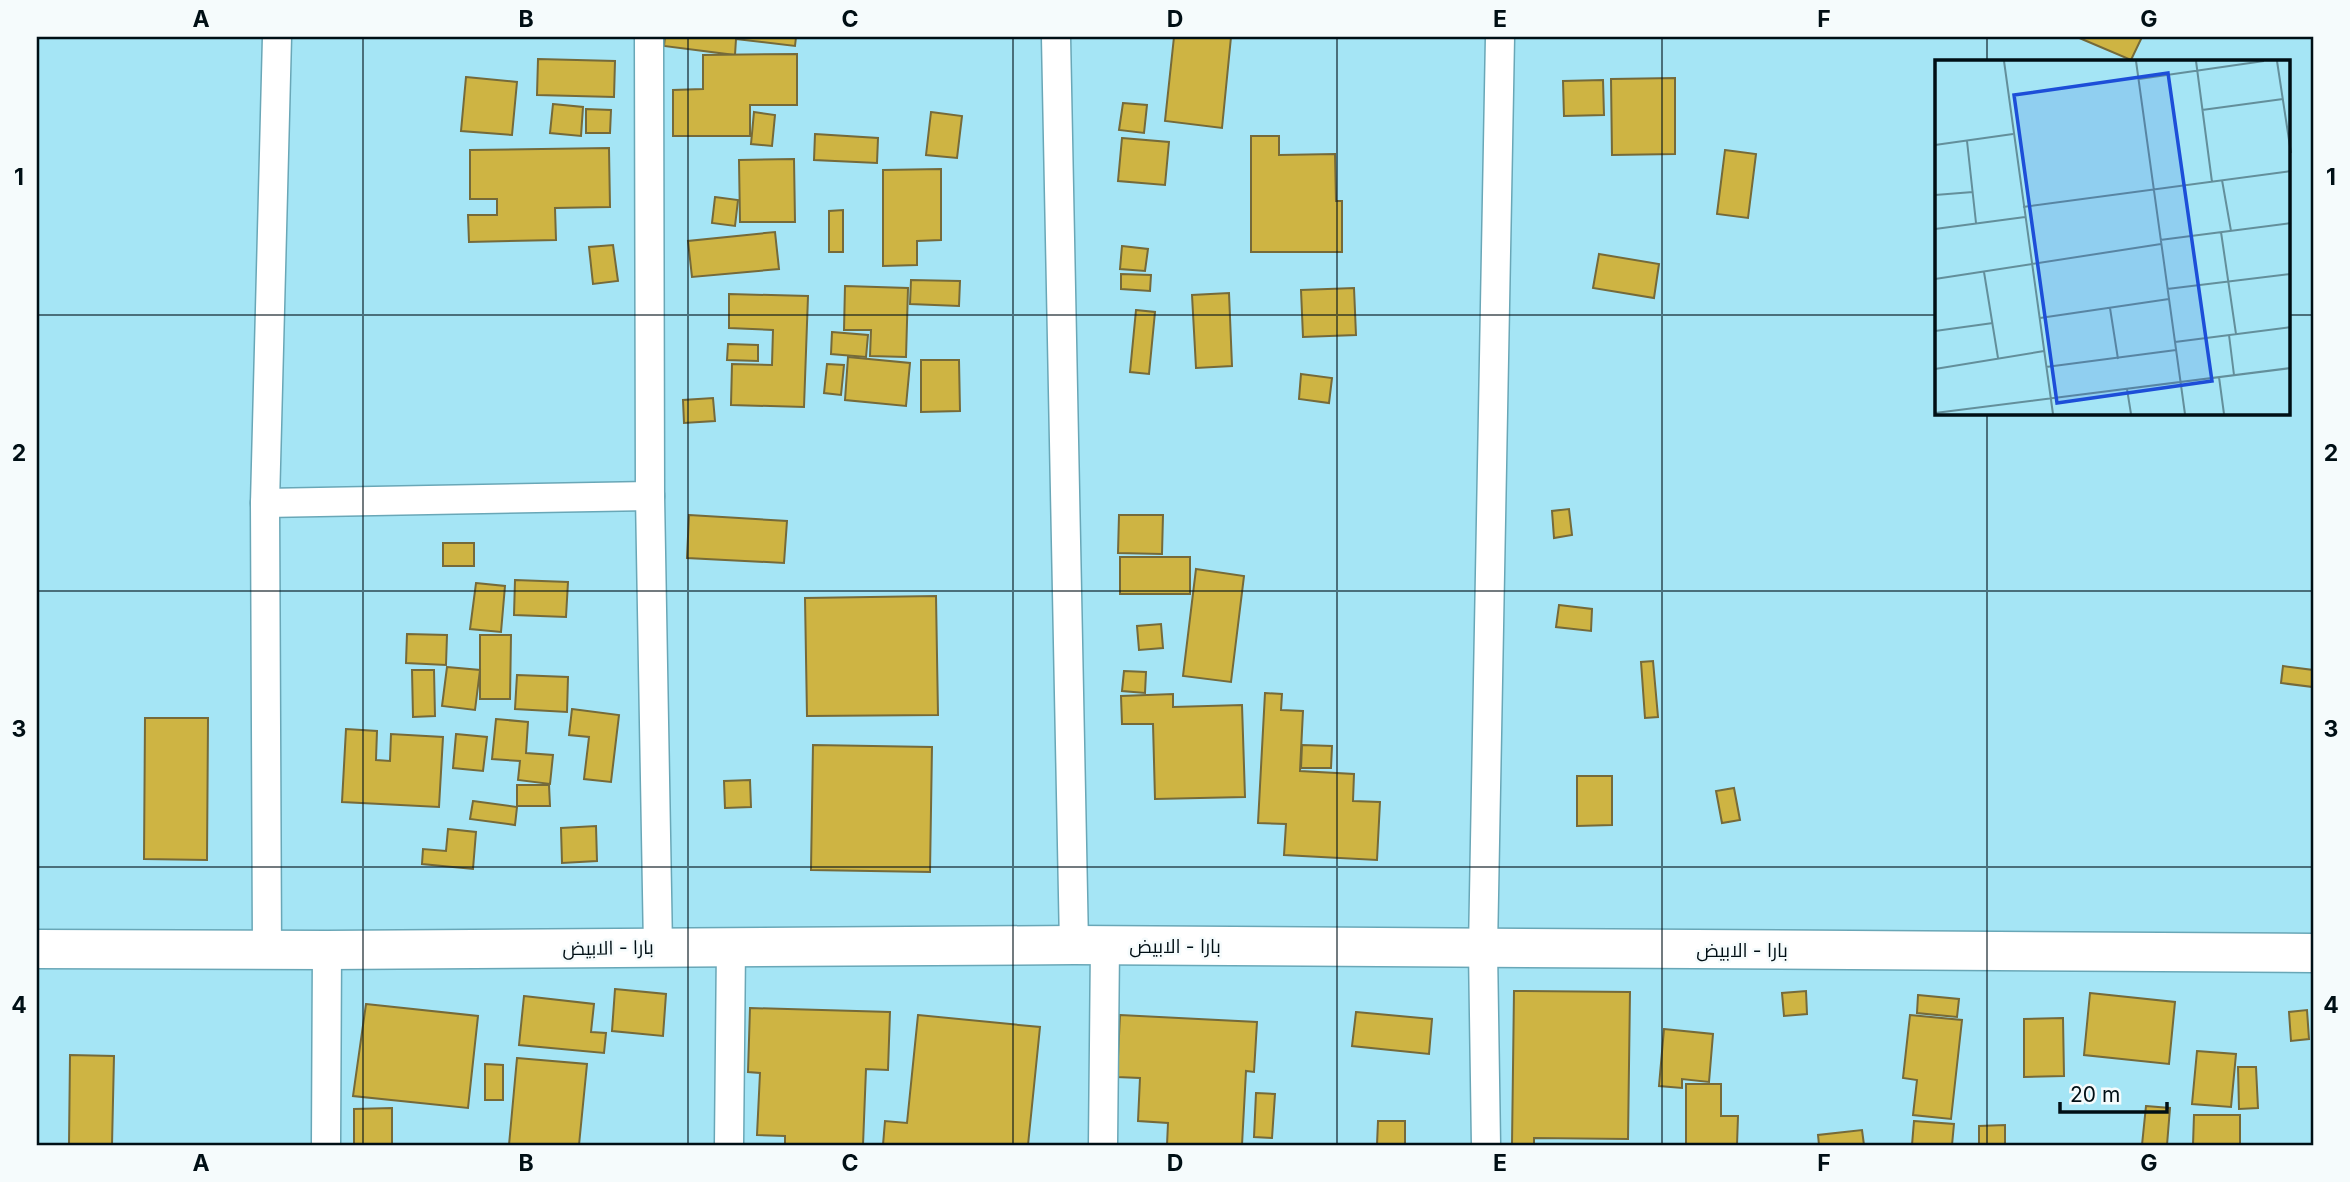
<svg xmlns="http://www.w3.org/2000/svg" width="2350" height="1182" font-family="Inter,Cairo,sans-serif">
<rect width="100%" height="100%" fill="#a5e5f5"/>
<g fill="#ceb443" stroke="#756a3a" stroke-width="2">
<path d="M665 37H796L795 46 736 39 735 55 664 46Z"/>
<path d="M1174 37H1231L1222 128 1165 121Z"/>
<path d="M2077 37H2142L2131 60Z"/>
<path d="M797 54V105H750V136H673V90L703 89V55Z"/>
<path d="M538 59 615 61 614 97 537 95Z"/>
<path d="M466 77 517 82 512 135 461 131Z"/>
<path d="M1675 78V154L1612 155 1611 79Z"/>
<path d="M1603 80 1604 115 1564 116 1563 81Z"/>
<path d="M1123 103 1147 105 1144 133 1119 130Z"/>
<path d="M553 104 583 107 581 136 550 133Z"/>
<path d="M586 109 611 110 610 133H586Z"/>
<path d="M754 112 775 115 772 146 751 144Z"/>
<path d="M931 112 962 116 957 158 926 155Z"/>
<path d="M815 134 878 138 877 163 814 160Z"/>
<path d="M1251 136H1279V155L1335 154 1336 201H1342V252H1251Z"/>
<path d="M1122 138 1169 142 1165 185 1118 181Z"/>
<path d="M609 148 610 207 555 208 556 240 469 242 468 215H497V199H470V150Z"/>
<path d="M1725 150 1756 154 1748 218 1717 214Z"/>
<path d="M794 159 795 222H740L739 160Z"/>
<path d="M941 169V240L917 241V265L883 266V170Z"/>
<path d="M715 197 738 200 735 226 712 223Z"/>
<path d="M843 210V252H829V211Z"/>
<path d="M775 232 779 269 692 277 688 241Z"/>
<path d="M613 245 618 281 593 284 589 247Z"/>
<path d="M1122 246 1148 249 1145 271 1120 269Z"/>
<path d="M1599 254 1659 264 1654 298 1593 288Z"/>
<path d="M1121 274 1151 275 1150 291 1121 289Z"/>
<path d="M911 280 960 281 959 306 910 304Z"/>
<path d="M845 286 908 288 906 357 870 356 871 330H844Z"/>
<path d="M1354 288 1356 335 1303 337 1301 290Z"/>
<path d="M1229 293 1232 366 1196 368 1192 295Z"/>
<path d="M729 294 808 296 804 407 731 405 732 364 772 365 773 330 729 328Z"/>
<path d="M1136 310 1155 312 1149 374 1130 372Z"/>
<path d="M832 332 868 335 866 357 831 354Z"/>
<path d="M728 344 758 345V361L727 360Z"/>
<path d="M848 357 910 363 906 406 845 400Z"/>
<path d="M921 360H959L960 411 921 412Z"/>
<path d="M827 364 844 365 841 395 824 393Z"/>
<path d="M1301 374 1332 378 1329 403 1299 399Z"/>
<path d="M713 398 715 421 684 423 683 400Z"/>
<path d="M1569 509 1572 535 1554 538 1552 511Z"/>
<path d="M689 515 787 521 784 563 687 558Z"/>
<path d="M1119 515H1163L1162 554 1118 553Z"/>
<rect x="443" y="543" width="31" height="23"/>
<rect x="1120" y="557" width="70" height="37"/>
<path d="M1196 569 1244 576 1231 682 1183 676Z"/>
<path d="M515 580 568 582 566 617 514 615Z"/>
<path d="M476 583 505 586 501 632 470 629Z"/>
<path d="M936 596 938 715 807 716 805 598Z"/>
<path d="M1559 605 1592 609 1591 631 1556 627Z"/>
<path d="M1161 624 1163 648 1139 650 1137 626Z"/>
<path d="M407 634 447 635 446 665 406 663Z"/>
<path d="M480 635H511L510 699H480Z"/>
<path d="M1653 661 1658 717 1645 718 1641 662Z"/>
<path d="M2283 666 2313 670V687L2281 683Z"/>
<path d="M447 667 480 670 475 710 442 706Z"/>
<path d="M412 670H434L435 716 413 717Z"/>
<path d="M1124 671 1146 672 1145 693 1122 691Z"/>
<path d="M517 675 568 677 567 712 515 709Z"/>
<path d="M1265 693 1282 694 1281 710 1303 711 1300 771 1354 774 1353 801 1380 802 1377 860 1284 855 1286 824 1258 823Z"/>
<path d="M1173 694V707L1242 705 1245 797 1155 799 1153 724H1122L1121 696Z"/>
<path d="M572 709 619 715 611 782 584 779 589 737 569 735Z"/>
<path d="M145 718H208L207 860 144 859Z"/>
<path d="M496 719 528 722 526 753 553 755 550 784 518 780 520 761 492 759Z"/>
<path d="M346 729 377 731 376 760 390 761 391 734 443 737 439 807 342 802Z"/>
<path d="M456 734 487 737 483 771 453 768Z"/>
<path d="M813 745 932 747 930 872 811 870Z"/>
<path d="M1302 745 1332 746 1331 768H1301Z"/>
<path d="M1577 776H1612V825L1577 826Z"/>
<path d="M750 780 751 807 725 808 724 781Z"/>
<path d="M517 785H549L550 806H517Z"/>
<path d="M1734 788 1740 820 1722 823 1716 791Z"/>
<path d="M473 801 517 807 515 825 470 819Z"/>
<path d="M596 826 597 861 562 863 561 828Z"/>
<path d="M448 829 476 832 473 869 422 864 423 849 446 851Z"/>
<path d="M615 989 666 994 663 1036 612 1031Z"/>
<path d="M1514 991 1630 992 1628 1139 1534 1138V1145H1512Z"/>
<path d="M1806 991 1807 1014 1784 1016 1782 993Z"/>
<path d="M2090 993 2175 1002 2169 1064 2084 1055Z"/>
<path d="M1918 995 1959 999 1957 1017 1917 1013Z"/>
<path d="M524 996 594 1004 591 1032 606 1033 604 1053 519 1045Z"/>
<path d="M366 1004 478 1016 468 1108 353 1096Z"/>
<path d="M750 1008 890 1012 888 1070 866 1069 863 1145H785V1136L757 1135 760 1073 748 1072Z"/>
<path d="M2307 1010 2309 1039 2291 1041 2289 1012Z"/>
<path d="M1356 1012 1432 1019 1429 1054 1352 1046Z"/>
<path d="M918 1015 1040 1027 1028 1145H883L885 1121 907 1123Z"/>
<path d="M1120 1015 1257 1022 1254 1072 1246 1071 1242 1145H1167L1168 1123 1138 1121 1140 1078 1117 1077Z"/>
<path d="M1910 1015 1962 1020 1951 1119 1913 1115 1917 1080 1903 1078Z"/>
<path d="M2063 1018 2064 1076 2024 1077V1019Z"/>
<path d="M1664 1029 1713 1034 1709 1082 1682 1079V1088L1659 1086Z"/>
<path d="M2197 1051 2236 1054 2231 1107 2192 1104Z"/>
<path d="M70 1055 114 1056 112 1145H69Z"/>
<path d="M517 1058 587 1064 579 1145H509Z"/>
<path d="M485 1064 503 1065V1100H485Z"/>
<path d="M2238 1067H2256L2258 1108 2239 1109Z"/>
<path d="M1686 1084H1721V1116H1738L1737 1145H1686Z"/>
<path d="M1256 1093 1275 1094 1272 1138 1254 1137Z"/>
<path d="M2146 1106 2170 1108 2167 1145H2142Z"/>
<path d="M392 1108V1145H354V1109Z"/>
<path d="M2194 1115H2240V1145H2193Z"/>
<path d="M1378 1121H1405V1145H1377Z"/>
<path d="M1914 1121 1954 1124 1952 1145H1912Z"/>
<path d="M2005 1125V1145H1979V1126Z"/>
<path d="M1862 1130 1864 1145H1819L1818 1135Z"/>
</g>
<g fill="none" stroke-linecap="round" stroke-linejoin="round">
<g stroke="#69a7b7" stroke-width="31">
<g id="minor">
<path d="M649 37 650 496 658 948"/>
<path d="M1056 37 1074 945"/>
<path d="M265 503 650 496"/>
<path d="M267 950 265 503 277 37"/>
<path d="M326 1145 327 950"/>
<path d="M729 1145 731 946"/>
<path d="M1103 1145 1105 946"/>
<path d="M1486 1145 1483 949 1500 37"/>
</g>
</g>
<g stroke="#69a7b7" stroke-width="41">
<path id="primary" d="M37 949 327 950 1074 945 2313 953"/>
</g>
<use href="#minor" stroke="#fff" stroke-width="28"/>
<use href="#primary" stroke="#fff" stroke-width="38"/>
</g>
<path fill="none" stroke="#000f15" stroke-width="2" stroke-opacity="0.55" d="M363 37V1145M688 37V1145M1013 37V1145M1337 37V1145M1662 37V1145M1987 37V61M37 315H1937M2289 315H2313M1987 413V1145M37 591H2313M37 867H2313"/>
<g text-anchor="middle" dominant-baseline="central" stroke-width="5" stroke-linejoin="round" paint-order="stroke">
<g font-size="19" fill="#000f15" stroke="#f5fbfc">
<text x="1175" y="946">بارا - الابيض</text>
<text transform="translate(608 948) rotate(-1)">بارا - الابيض</text>
<text x="1742" y="950">بارا - الابيض</text>
</g>
</g>
<g transform="translate(1935 60)">
<rect width="355" height="355" fill="#a5e5f5"/>
<path fill="none" stroke="#638f9b" stroke-width="2" d="M69 1 118 354M201 1 250 354M261 1 277 122M342 1 356 93M204 19 329 1M267 50 348 39M32 81 41 163M0 85 78 74M287 120 296 171M0 135 38 132M88 147 356 111M0 169 90 157M286 172 301 274M225 180 356 163M49 212 63 298M0 219 226 184M232 229 356 214M175 248 183 299M105 258 234 239M0 271 58 263M294 275 299 315M240 282 356 267M111 307 241 290M0 309 109 291M284 317 289 354M192 329 196 354M0 353 356 308"/>
<path fill="#1d4ed8" fill-opacity="0.15" stroke="#1d4ed8" stroke-width="3.5" d="M233 13 277 321 122 343 79 35Z"/>
<rect width="355" height="355" fill="none" stroke="#000f15" stroke-width="3.5"/>
</g>
<rect width="2350" height="1182" fill="none" stroke="#f5fbfc" stroke-width="77"/>
<path d="M2060 1102v10h107v-10" fill="none" stroke="#000f15" stroke-width="3.5"/>
<text x="2070" y="1102" font-size="21" fill="#000f15" stroke="#f5fbfc" stroke-width="5" paint-order="stroke">20 m</text>
<rect x="38" y="38" width="2274" height="1106" fill="none" stroke="#000f15" stroke-width="2.5"/>
<g font-size="23" text-anchor="middle" font-weight="bold" fill="#000f15">
<text x="201" y="27">A</text>
<text x="526" y="27">B</text>
<text x="850" y="27">C</text>
<text x="1175" y="27">D</text>
<text x="1500" y="27">E</text>
<text x="1824" y="27">F</text>
<text x="2149" y="27">G</text>
<text x="19" y="185">1</text>
<text x="2331" y="185">1</text>
<text x="19" y="461">2</text>
<text x="2331" y="461">2</text>
<text x="19" y="737">3</text>
<text x="2331" y="737">3</text>
<text x="19" y="1013">4</text>
<text x="2331" y="1013">4</text>
<text x="201" y="1171">A</text>
<text x="526" y="1171">B</text>
<text x="850" y="1171">C</text>
<text x="1175" y="1171">D</text>
<text x="1500" y="1171">E</text>
<text x="1824" y="1171">F</text>
<text x="2149" y="1171">G</text>
</g>
</svg>
